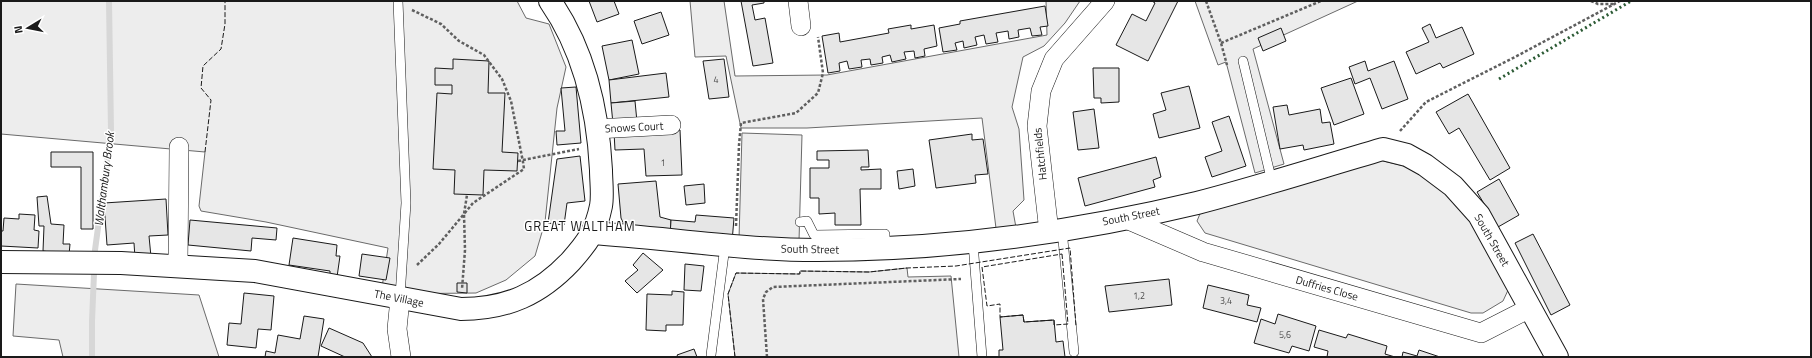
<svg xmlns="http://www.w3.org/2000/svg" width="1812" height="358" font-family="'Titillium Web',sans-serif">
<rect width="100%" height="100%" fill="#fff"/>
<g fill="#ededed" stroke="#6a6a6a">
<path d="M1 1H517L526 18 549 24 566 67 557 108 545 222 535 256 506 280 476 293 381 294 388 248 266 222 201 211 199 206 205 152 1 134Z"/>
<path d="M690 1H724L735 76 827 75 1047 35 1046 1H1080L1065 23 1044 46 1023 57 1012 107 1019 129 1024 200 1013 211 1017 233 997 236 982 118 807 128H741L726 56 695 57Z"/>
<path d="M1195 1H1358L1253 49 1284 164 1255 173 1226 62 1218 65Z"/>
<path d="M742 133 802 135 799 241 739 239Z"/>
<path d="M1371 158 1404 166 1444 185 1505 270 1509 288 1503 301 1483 313H1471L1205 233 1197 221 1204 204Z"/>
<path d="M907 268 908 277 951 276 959 357H735L728 294 736 273 799 274 800 271 869 272Z"/>
<path d="M16 284 199 295 219 357H63L59 340 13 336Z"/>
</g>
<g fill="none" stroke-linecap="round" stroke-linejoin="round">
<path stroke="#d7d7d7" stroke-width="6" d="M92 357V321L95 250 111 131 109 1"/>
</g>
<g fill="#e6e6e6" stroke="#1a1a1a">
<path d="M589 1H614L619 14 597 22Z"/>
<path d="M741 1H764V3L752 5 755 20 765 18 773 63 753 66Z"/>
<path d="M1152 1H1178L1148 61 1116 45 1132 14 1146 21 1155 3Z"/>
<path d="M1045 6 1048 26 1040 27 1042 35 1032 36 1030 28 1018 30 1019 37 1009 39 1008 31 996 33 998 42 986 44 984 35 975 37 977 45 964 48 963 41 955 43 957 50 943 52 939 28 960 24V21Z"/>
<path d="M661 12 669 35 642 44 634 21Z"/>
<path d="M1430 24 1436 38 1462 27 1474 54 1443 68 1440 63 1416 74 1406 52 1429 42 1422 28Z"/>
<path d="M911 25V29L934 25 937 46 924 49 925 56 915 58 914 51 904 52 906 59 892 62 890 55 882 57 883 63 871 65 870 59 861 60 862 67 849 69 847 61 839 63 840 71 828 73 822 36 839 33 840 42 889 33 888 29Z"/>
<path d="M1281 28 1286 41 1263 51 1258 38Z"/>
<path d="M632 40 639 74 609 80 602 46Z"/>
<path d="M453 59 489 61 488 93H505L502 152 518 153 517 171 484 170 483 195 454 194 455 170 433 169 437 93 452 94V85H435V68L453 69Z"/>
<path d="M724 59 729 97 709 99 703 61Z"/>
<path d="M1365 61 1368 71 1394 61 1408 99 1382 109 1370 78 1355 84 1349 67Z"/>
<path d="M1093 68H1119V102L1101 103V98H1094Z"/>
<path d="M666 73 669 97 611 103 609 80Z"/>
<path d="M1351 78 1364 114 1334 125 1321 88Z"/>
<path d="M1189 86 1200 128 1159 138 1153 114 1166 110 1161 93Z"/>
<path d="M576 87 581 143 557 145 556 131H565L561 88Z"/>
<path d="M1468 94 1510 168 1490 180 1459 128 1449 134 1436 112Z"/>
<path d="M635 101 637 122 613 124 611 103Z"/>
<path d="M1287 105 1289 115 1320 109 1322 123 1330 122 1334 144 1304 150 1303 145 1280 149 1273 107Z"/>
<path d="M1094 109 1099 148 1078 150 1073 112Z"/>
<path d="M1229 116 1246 166 1212 177 1205 157 1222 151 1212 122Z"/>
<path d="M680 130 682 175 646 176 644 149 615 150 614 132Z"/>
<path d="M972 134V140L983 139 988 174 975 175 976 183 936 188 929 140Z"/>
<path d="M868 150 869 167H861V170L881 169V189H860L861 225H835V213L819 214V198H810V168H829V160H817V151Z"/>
<path d="M51 152H93V229H81V167H51Z"/>
<path d="M580 156 585 201 567 203 564 225 548 223 557 159Z"/>
<path d="M1156 157 1161 177 1153 180 1155 187 1085 206 1078 178Z"/>
<path d="M913 169 915 186 899 189 897 171Z"/>
<path d="M1499 179 1519 215 1498 227 1477 192Z"/>
<path d="M656 181 660 217 671 220 670 237 627 231 621 218 618 184Z"/>
<path d="M704 184 705 203 686 205 684 186Z"/>
<path d="M47 196 51 224 64 225 63 244H70L69 255 43 251 44 226H39L37 197Z"/>
<path d="M166 199 168 235 149 236 151 257 135 258 134 243 107 245 104 203Z"/>
<path d="M19 214 35 215 34 230 39 231 38 248 1 246V231H3L4 218 19 219Z"/>
<path d="M696 215 734 218 732 242 670 237 671 220 695 222Z"/>
<path d="M190 220 277 228 276 240 252 238 251 251 188 245Z"/>
<path d="M1533 234 1570 305 1551 315 1515 243Z"/>
<path d="M293 238 337 245 336 256H340L337 277 330 276V271L289 265Z"/>
<path d="M643 253 663 270 637 293 625 281 638 270 633 265Z"/>
<path d="M362 254 390 258 386 280 359 276Z"/>
<path d="M685 264 704 266 701 291 684 290Z"/>
<path d="M1169 279 1172 305 1109 312 1105 286Z"/>
<path d="M457 283H467V293L457 292Z"/>
<path d="M1208 285 1249 295 1247 305 1261 308 1257 322 1203 308Z"/>
<path d="M672 291 684 292 683 325H666V331L646 330 647 294 672 295Z"/>
<path d="M244 293 274 296 271 330 258 329 256 348 227 345 229 323 241 324Z"/>
<path d="M1278 314 1316 326 1309 351 1292 346 1289 353 1254 343 1261 319 1275 324Z"/>
<path d="M1023 315 1024 322 1054 320 1056 342 1063 341 1065 357H999V350H1003L1000 317Z"/>
<path d="M304 316 324 319 318 357H265L266 351 275 353 278 335 300 339Z"/>
<path d="M329 328 363 343 372 357H345L321 346Z"/>
<path d="M1319 330 1346 338 1348 334 1387 346 1385 354 1395 357H1327L1328 351 1314 347Z"/>
<path d="M694 349 697 357H678L677 355Z"/>
<path d="M1419 350 1440 357H1402L1403 352 1417 356Z"/>
</g>
<g fill="none" stroke-linecap="round" stroke-linejoin="round">
<g stroke="#1a1a1a" stroke-width="10">
<g id="lane">
<path d="M398 1 406 203 400 297"/>
<path d="M1243 61 1272 182"/>
<path d="M800 222 807 221 814 235 885 234V249"/>
<path d="M1062 230 1074 352"/>
<path d="M973 243 982 357"/>
<path d="M711 355 725 246"/>
</g>
</g>
<g stroke="#1a1a1a" stroke-width="20">
<g id="street">
<path d="M798 1 801 26"/>
<path d="M596 129 671 125"/>
<path d="M1124 218 1203 252 1481 333 1530 308"/>
<path d="M1049 232 1037 126 1041 91 1054 59 1105 1"/>
<path d="M178 266 179 147"/>
<path d="M400 299 397 329 401 357"/>
</g>
</g>
<g stroke="#1a1a1a" stroke-width="24">
<g id="secondary">
<path d="M592 233C667 238 742 250 817 250 945 250 1072 233 1197 203 1259 187 1321 167 1383 149L1407 155 1425 165 1453 186 1479 215 1557 357"/>
<path d="M1 262 121 263 255 271 461 309C507 309 540 294 571 261 587 243 596 231 601 206 603 195 601 181 601 170 598 111 584 50 550 1"/>
</g>
</g>
<g stroke="#5f5f5f" stroke-width="2.5" stroke-dasharray="3 2" stroke-linecap="butt">
<path d="M1206 1 1221 43 1227 65"/>
<path d="M1591 1 1598 4H1613"/>
<path d="M412 10 441 24 459 41 484 55 502 79 511 101 523 162 524 169 473 203 464 214 465 250 462 289"/>
<path d="M1221 43 1321 1"/>
<path d="M1400 131 1426 102 1515 57 1620 1"/>
<path d="M518 161 579 149"/>
<path d="M736 226 739 145 741 123 796 113 818 93 823 73 818 37"/>
<path d="M417 265 439 244 464 214 467 195"/>
<path d="M767 357 763 299 766 292 773 287 961 279"/>
</g>
<use href="#lane" stroke="#fff" stroke-width="9"/>
<use href="#street" stroke="#fff" stroke-width="19"/>
<use href="#secondary" stroke="#fff" stroke-width="22"/>
<path stroke="#2b5a34" stroke-width="3" stroke-dasharray="2 3" stroke-linecap="butt" d="M1499 79 1631 1"/>
<g stroke="#1a1a1a" stroke-width="1" stroke-dasharray="5 2" stroke-linecap="butt">
<path d="M205 152 211 100 201 88 203 66 221 49 225 24V1"/>
<path d="M1062 254 1068 324 1054 325V320L1024 322 1023 315 1000 317V304L987 306 982 267Z"/>
<path d="M735 357 728 294 736 273 800 274V271L869 272 907 268 956 266 1070 248 1076 326"/>
</g>
</g>
<g text-anchor="middle" dominant-baseline="central" stroke-width="3" stroke-linejoin="round" paint-order="stroke">
<g font-size="9" fill="#4d4d4d">
<text x="716" y="79">4</text>
<text x="663" y="162">1</text>
<text x="1139" y="295">1,2</text>
<text x="1226" y="300">3,4</text>
<text x="1285" y="334">5,6</text>
</g>
<g font-size="11" fill="#1a1a1a" stroke="#fff">
<text transform="translate(634 127) rotate(-3)">Snows Court</text>
<text transform="translate(1040 154) rotate(-96)">Hatchfields</text>
<text transform="translate(1131 216) rotate(-11)">South Street</text>
<text transform="translate(1492 240) rotate(60)">South Street</text>
<text transform="translate(810 249) rotate(1)">South Street</text>
<text transform="translate(1327 288) rotate(16)">Duffries Close</text>
<text transform="translate(399 298) rotate(11)">The Village</text>
</g>
<g font-size="12" font-style="italic" fill="#1a1a1a" stroke="#fff">
<text transform="translate(104 179) rotate(-83)">Walthambury Brook</text>
</g>
<g font-size="13" letter-spacing="1" fill="#1a1a1a" stroke="#fff">
<text x="580" y="226">GREAT WALTHAM</text>
</g>
</g>
<rect width="1812" height="358" fill="none" stroke="#1a1a1a" stroke-width="4"/>
<g transform="translate(28 28) rotate(260)" stroke="#ffffff" stroke-width="3" paint-order="stroke">
<path d="M0-3L7 15L0 10L-7 15Z" fill="#1a1a1a"/>
<text y="-6" font-size="11" font-weight="bold" text-anchor="middle" fill="#1a1a1a">N</text>
</g>
</svg>
